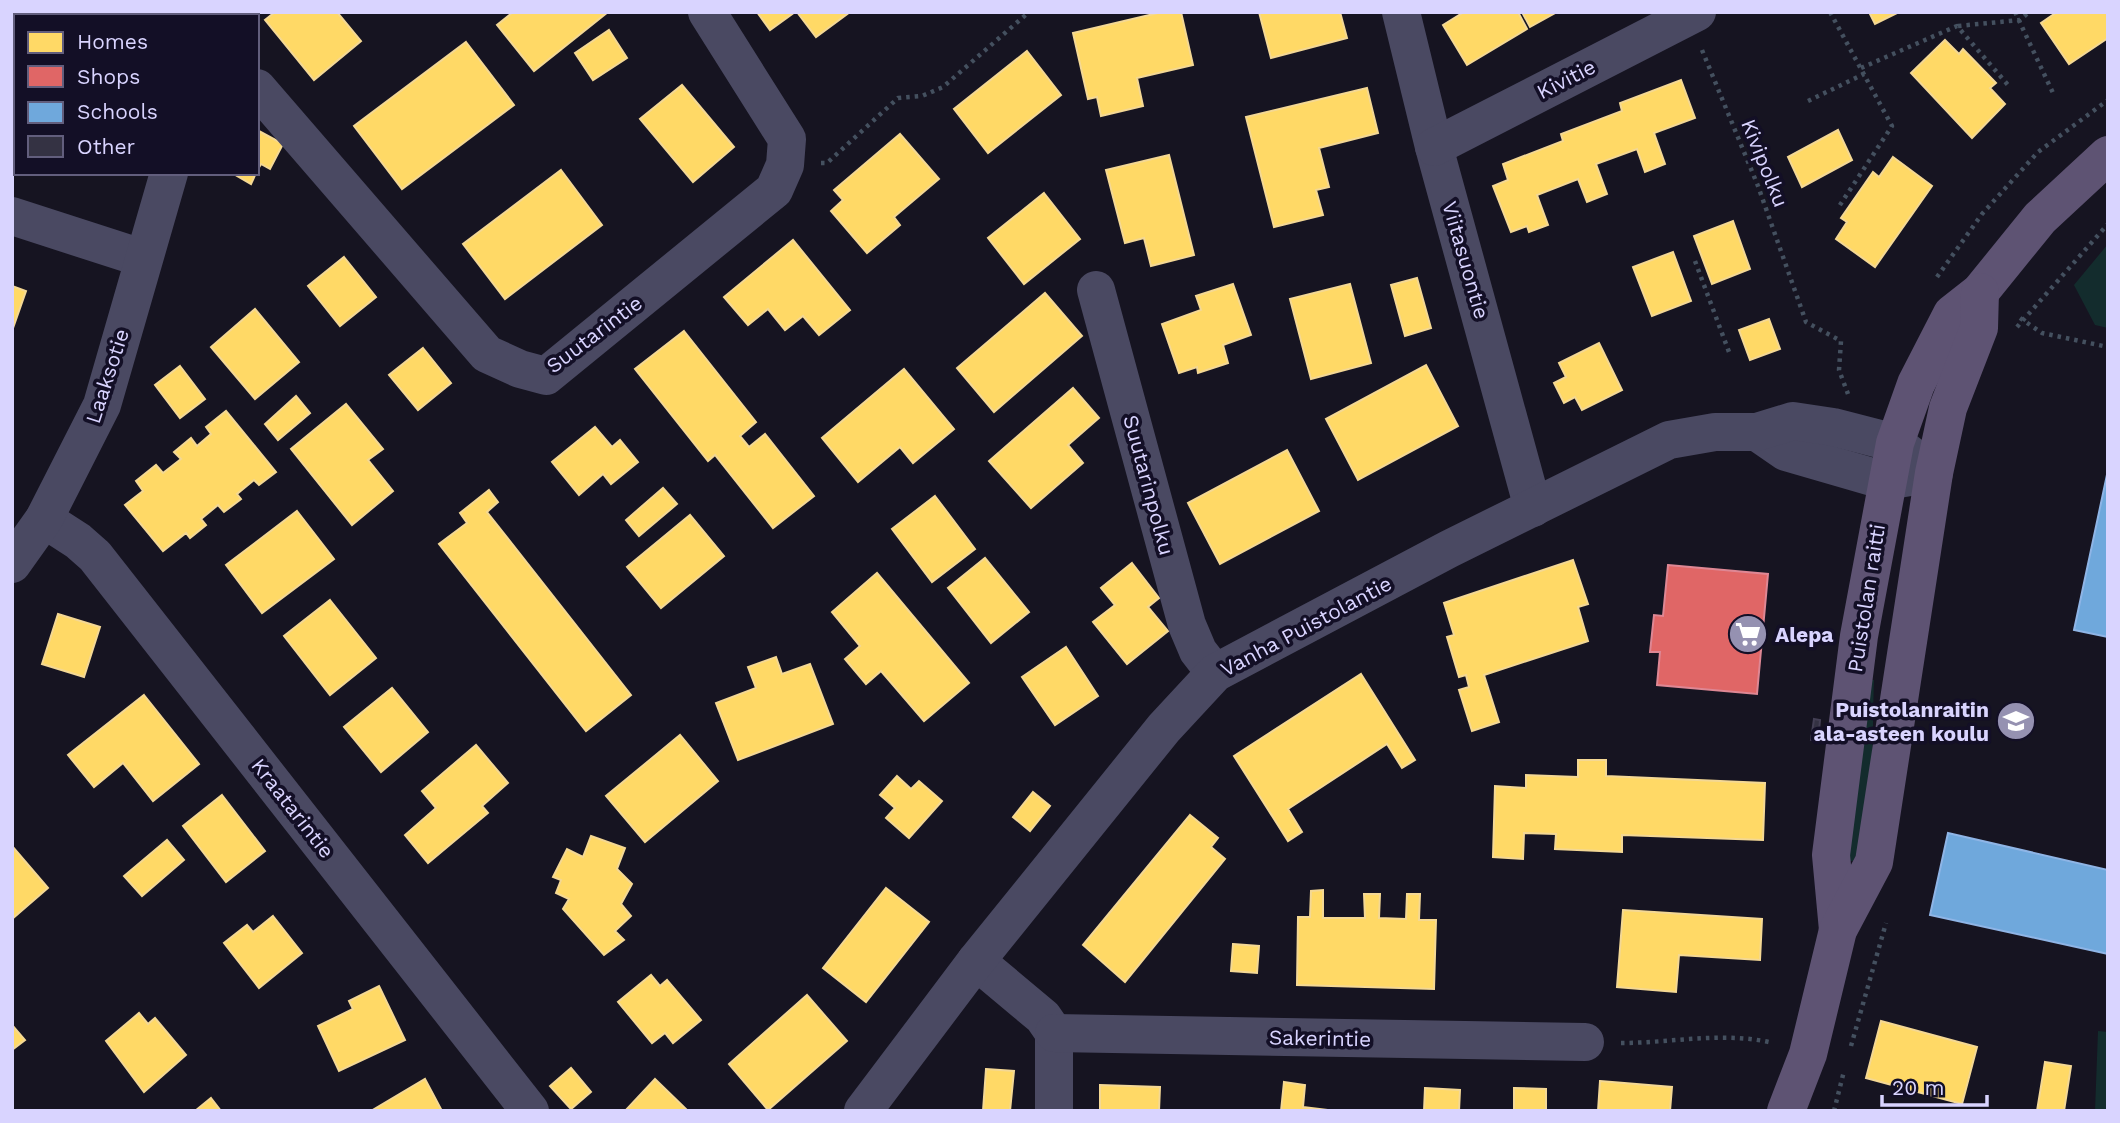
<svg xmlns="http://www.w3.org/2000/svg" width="2120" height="1123" font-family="'Work Sans',sans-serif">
<rect width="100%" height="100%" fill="#161421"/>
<g fill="#132c2d">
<path d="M2108 244V328L2095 325 2074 285Z"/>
<path d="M1866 680H1874C1872 724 1876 828 1853 861H1849Z"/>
<path d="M2098 1031 2108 1032V1111H2095Z"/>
</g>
<g fill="#ffd966" stroke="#f4d894" stroke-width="2">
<path d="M43 12H68L79 16H42Z"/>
<path d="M275 12H337L361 41 314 80 265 20Z"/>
<path d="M513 12H608L534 71 497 25Z"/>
<path d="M757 12H795L770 30Z"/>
<path d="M797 12H850L816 37Z"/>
<path d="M1162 12H1181L1193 65 1137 78 1143 106 1101 116 1097 97 1088 99 1073 33Z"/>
<path d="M1259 12H1340L1347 38 1271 58Z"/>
<path d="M1464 12H1518L1527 29 1467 65 1443 25Z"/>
<path d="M1522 12H1557L1530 27Z"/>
<path d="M1869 12H1899L1875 24Z"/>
<path d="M2057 12H2108V38L2069 64 2041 23Z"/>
<path d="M609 30 627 58 593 80 575 53Z"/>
<path d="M1945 40 1959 54 1963 49 1996 83 1990 88 2005 104 1972 138 1911 73Z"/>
<path d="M466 42 514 105 402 189 354 126Z"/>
<path d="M1027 51 1061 95 988 153 954 109Z"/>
<path d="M1681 80 1695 118 1654 133 1665 164 1645 172 1637 149 1596 164 1607 194 1587 202 1578 179 1537 195 1548 225 1529 232 1527 226 1511 232 1493 186 1508 180 1503 164 1563 141 1561 134 1622 111 1620 103Z"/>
<path d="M682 85 734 147 693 182 640 119Z"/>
<path d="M1367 88 1378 133 1319 148 1329 187 1316 190 1323 215 1274 227 1246 117Z"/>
<path d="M257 130 283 144 270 169 261 164 257 171Z"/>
<path d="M1838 130 1852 160 1802 187 1788 157Z"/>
<path d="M16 132V161L12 160Z"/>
<path d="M900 134 939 179 894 217 900 225 867 253 831 211 843 200 834 190Z"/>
<path d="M1169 155 1194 255 1151 266 1144 238 1125 243 1106 170Z"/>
<path d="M1893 157 1932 186 1875 267 1836 239 1847 222 1841 218 1873 172 1879 177Z"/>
<path d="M561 170 602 225 505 299 463 244Z"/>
<path d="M232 173H256L251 184Z"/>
<path d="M1044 193 1080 239 1024 284 988 238Z"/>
<path d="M1733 221 1750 269 1712 284 1694 236Z"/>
<path d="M793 240 850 310 819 335 803 316 785 330 768 309 748 325 724 297Z"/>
<path d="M1673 252 1691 301 1652 316 1633 267Z"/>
<path d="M344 257 376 297 340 326 308 286Z"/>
<path d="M1417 278 1431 328 1405 336 1391 285Z"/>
<path d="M1233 284 1251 335 1223 345 1228 363 1198 373 1197 367 1179 373 1162 324 1201 310 1196 296Z"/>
<path d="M1350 284 1371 363 1311 379 1290 299Z"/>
<path d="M12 286 26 291 12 331Z"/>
<path d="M1045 293 1082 336 994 412 957 368Z"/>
<path d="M255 309 299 362 255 399 211 347Z"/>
<path d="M1769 319 1780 349 1750 360 1739 330Z"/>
<path d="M684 331 756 422 740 436 749 447 765 434 814 496 773 528 715 455 708 461 635 369Z"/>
<path d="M1599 343 1622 390 1582 410 1575 397 1564 403 1554 383 1566 377 1559 363Z"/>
<path d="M423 348 451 383 418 410 389 375Z"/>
<path d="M1426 365 1458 426 1358 480 1326 419Z"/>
<path d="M180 366 205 399 180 418 155 385Z"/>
<path d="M904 369 954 429 913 463 900 447 858 482 822 438Z"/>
<path d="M1073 388 1099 418 1068 445 1083 463 1031 508 989 461Z"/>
<path d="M296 396 310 413 278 440 265 424Z"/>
<path d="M346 404 383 449 368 460 393 491 352 525 291 449Z"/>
<path d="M226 411 276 472 259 485 254 480 237 494 241 499 224 512 218 505 201 519 206 525 190 538 186 533 163 551 125 505 143 491 136 481 156 465 163 473 181 459 174 452 191 438 197 446 211 434 206 427Z"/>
<path d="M595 427 612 447 620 440 638 462 611 484 603 474 579 495 552 462Z"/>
<path d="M1287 450 1319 511 1220 564 1188 503Z"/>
<path d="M663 488 677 504 639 536 626 520Z"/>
<path d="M489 490 498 502 487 512 631 695 586 731 439 544 467 523 460 513Z"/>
<path d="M935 496 975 549 932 582 892 529Z"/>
<path d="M297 511 334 559 262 613 226 565Z"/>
<path d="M690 515 724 556 661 608 627 567Z"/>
<path d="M985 558 1029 612 991 643 948 588Z"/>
<path d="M1573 560 1588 604 1578 607 1588 641 1484 675 1499 722 1472 731 1459 690 1469 687 1466 675 1459 677 1447 637 1454 635 1444 603Z"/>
<path d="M1132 563 1159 598 1148 607 1168 631 1127 664 1093 622 1115 605 1101 588Z"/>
<path d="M877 573 969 683 924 721 881 671 866 684 845 659 860 646 832 612Z"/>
<path d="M330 600 376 658 330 695 284 636Z"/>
<path d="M58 614 100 627 84 677 42 664Z"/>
<path d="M1066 647 1098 696 1055 725 1022 677Z"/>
<path d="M776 657 782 674 810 664 833 724 738 760 716 703 756 688 748 667Z"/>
<path d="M1361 674 1415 760 1402 768 1387 744 1288 809 1302 832 1288 841 1234 756Z"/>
<path d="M392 688 428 732 381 772 344 727Z"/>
<path d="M144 695 199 764 153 801 123 763 94 787 68 755Z"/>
<path d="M680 735 718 781 645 842 606 796Z"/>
<path d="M476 745 508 783 482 806 488 813 428 863 405 835 436 808 422 791Z"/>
<path d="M1578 760H1606V776L1765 783 1763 840 1622 835V852L1555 849 1556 834 1524 833 1523 859 1493 857 1495 786 1526 788V775L1578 777Z"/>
<path d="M897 776 911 789 919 781 942 801 909 838 886 818 895 808 880 795Z"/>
<path d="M1033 792 1050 806 1030 831 1013 817Z"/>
<path d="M222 795 265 851 226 882 183 826Z"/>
<path d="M1190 815 1218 838 1211 847 1225 859 1125 982 1083 945Z"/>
<path d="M591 836 625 848 617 869 632 884 621 904 631 916 615 931 624 940 604 955 563 909 569 899 556 893 561 880 553 877 567 849 583 857Z"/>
<path d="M167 840 184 860 142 896 124 876Z"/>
<path d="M12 846 48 888 12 919Z"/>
<path d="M886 888 929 922 866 1002 823 968Z"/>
<path d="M1323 890V918H1365L1364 894H1380L1379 918 1406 919 1407 894H1420L1419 920H1436L1434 989 1297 985 1298 917H1310L1311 891Z"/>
<path d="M1623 910 1762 919 1760 960 1679 955 1676 992 1617 987Z"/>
<path d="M273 916 302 953 259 988 224 943 247 925 253 932Z"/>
<path d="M1233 944 1259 946 1257 973 1231 971Z"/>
<path d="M651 975 660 986 667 980 701 1020 673 1043 665 1033 652 1043 618 1002Z"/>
<path d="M379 986 405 1040 339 1071 318 1026 353 1009 349 1001Z"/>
<path d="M807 995 847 1041 768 1110 729 1064Z"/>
<path d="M139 1013 148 1024 155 1018 186 1055 144 1092 106 1041Z"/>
<path d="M1881 1021 1977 1047 1962 1104 1866 1078Z"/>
<path d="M12 1025 25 1040 12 1050Z"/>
<path d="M2045 1062 2071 1066 2064 1111H2037Z"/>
<path d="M571 1068 591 1092 571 1109 550 1086Z"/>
<path d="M986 1069 1014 1071 1010 1111H983Z"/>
<path d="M425 1079 442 1111H371Z"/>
<path d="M655 1079 688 1111H625Z"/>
<path d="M1600 1081 1672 1087 1670 1111H1598Z"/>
<path d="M1284 1082 1305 1085 1303 1107 1336 1111H1281Z"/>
<path d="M1100 1085 1160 1087 1159 1111H1100Z"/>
<path d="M1425 1088 1460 1090 1459 1111H1424Z"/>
<path d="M1514 1088 1546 1089V1111H1514Z"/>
<path d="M211 1098 221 1111H195Z"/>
</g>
<path fill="#e06666" stroke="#de8794" stroke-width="2" d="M1668 565 1768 574 1757 694 1657 685 1660 652H1650L1654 615 1663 616Z"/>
<g fill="#6fa8dc" stroke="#8fb5e6" stroke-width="2">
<path d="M2108 470V637L2074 630Z"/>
<path d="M1948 833 2108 870V954L1930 915Z"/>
</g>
<path fill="#343243" stroke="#433f54" stroke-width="2" d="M1814 719 1820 720 1818 741 1811 740Z"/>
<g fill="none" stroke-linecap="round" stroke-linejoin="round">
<g stroke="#44505f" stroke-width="4.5" stroke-dasharray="3.5 5" stroke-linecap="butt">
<path d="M1830 12 1892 126 1838 208"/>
<path d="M2015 12 2053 93"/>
<path d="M1958 26 2020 20 2029 12"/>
<path d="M1702 50 1758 186 1806 322 1841 341 1839 370 1848 394"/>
<path d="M1861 68 1957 26 2008 85"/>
<path d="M1808 101 1864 74"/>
<path d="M821 163H827L898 98 922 96 943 87 1029 12"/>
<path d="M1695 261 1729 352"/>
<path d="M1937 277 1982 214 2038 152 2108 100"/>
<path d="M2020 318 2042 333 2108 347"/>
<path d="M2017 327 2108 224"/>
<path d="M1621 1043C1672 1043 1724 1031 1773 1043"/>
<path d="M1851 1046 1886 923"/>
<path d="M1834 1111 1844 1071"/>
</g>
<g stroke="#4a4962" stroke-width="38">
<path d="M1401 12 1434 147 1533 508"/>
<path d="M220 16 221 12"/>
<path d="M257 88 487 354 520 369 546 376 774 190 785 165 787 139 707 12"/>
<path d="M1434 147 1697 12"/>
<path d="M12 216 142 258"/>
<path d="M1096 290 1187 625 1198 651 1215 673"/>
<path d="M1757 432 1786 452 1886 481 1922 475"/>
<path d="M44 519 78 541 95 556 530 1111"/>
<path d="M12 564 44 519 102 405 169 173"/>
<path d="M976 961 1043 1017 1054 1033V1111"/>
<path d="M1054 1033 1585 1042"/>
<path d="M863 1111 976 961 1164 728 1215 673 1449 549 1669 440 1715 432H1757L1793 421 1833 427 1895 443 1934 473"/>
</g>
<g stroke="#5e5373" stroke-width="38">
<path d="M1838 930 1831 855 1859 636 1895 443 1916 384 1952 314 1980 292 2040 218 2108 155"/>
<path d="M1786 1111 1808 1054 1838 930 1874 862 1934 473 1948 408 1979 328 1980 292"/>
</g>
</g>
<defs>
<g id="supermarket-disc" transform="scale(2.0125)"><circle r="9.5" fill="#9591b1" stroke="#130f26"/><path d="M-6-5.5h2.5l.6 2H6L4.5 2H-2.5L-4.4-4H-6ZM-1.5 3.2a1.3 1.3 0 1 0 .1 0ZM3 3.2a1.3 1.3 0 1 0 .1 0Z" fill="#fff"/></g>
<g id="school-disc" transform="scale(2.0125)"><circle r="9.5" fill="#9591b1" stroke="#130f26"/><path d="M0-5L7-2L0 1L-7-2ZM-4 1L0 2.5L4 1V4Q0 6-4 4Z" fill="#fff"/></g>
</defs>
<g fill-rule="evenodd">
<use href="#supermarket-disc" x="1748" y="634"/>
<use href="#school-disc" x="2016" y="721"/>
</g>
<g text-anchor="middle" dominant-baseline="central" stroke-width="7" stroke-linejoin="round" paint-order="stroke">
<g font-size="21" fill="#d9d4ff" stroke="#130f26">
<text transform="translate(1566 79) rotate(-27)">Kivitie</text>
<text transform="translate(1765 163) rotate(68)">Kivipolku</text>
<text transform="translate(1466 260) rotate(74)">Viitasuontie</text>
<text transform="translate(594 334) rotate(-37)">Suutarintie</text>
<text transform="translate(107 376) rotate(-72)">Laaksotie</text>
<text transform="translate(1149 485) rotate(75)">Suutarinpolku</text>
<text transform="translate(1866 598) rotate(-81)">Puistolan raitti</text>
<text transform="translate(1306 626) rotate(-28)">Vanha Puistolantie</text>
<text transform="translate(293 808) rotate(52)">Kraatarintie</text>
<text transform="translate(1320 1038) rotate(1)">Sakerintie</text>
</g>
<g font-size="21" font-weight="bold" fill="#d9d4ff" stroke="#130f26" text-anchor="start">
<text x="1775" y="634">Alepa</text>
<text x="1989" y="709" text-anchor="end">Puistolanraitin<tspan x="1989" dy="24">ala-asteen koulu</tspan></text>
</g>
</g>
<rect width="2120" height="1123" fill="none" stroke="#d9d4ff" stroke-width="28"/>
<rect x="14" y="14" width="245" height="161" fill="#130f26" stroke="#625e7d" stroke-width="2"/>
<rect x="28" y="32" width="35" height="21" fill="#ffd966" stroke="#625e7d" stroke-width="2"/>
<text x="77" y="49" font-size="21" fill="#d9d4ff">Homes</text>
<rect x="28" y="66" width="35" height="21" fill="#e06666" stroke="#625e7d" stroke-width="2"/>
<text x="77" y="84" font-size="21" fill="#d9d4ff">Shops</text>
<rect x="28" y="102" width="35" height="21" fill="#6fa8dc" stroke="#625e7d" stroke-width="2"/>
<text x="77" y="119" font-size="21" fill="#d9d4ff">Schools</text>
<rect x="28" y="136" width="35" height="21" fill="#343243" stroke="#625e7d" stroke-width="2"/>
<text x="77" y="154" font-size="21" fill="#d9d4ff">Other</text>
<path d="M1882 1095v10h105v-10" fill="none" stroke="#d9d4ff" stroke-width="3.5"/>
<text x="1892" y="1095" font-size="21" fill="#d9d4ff" stroke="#130f26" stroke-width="5" paint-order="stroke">20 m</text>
</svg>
